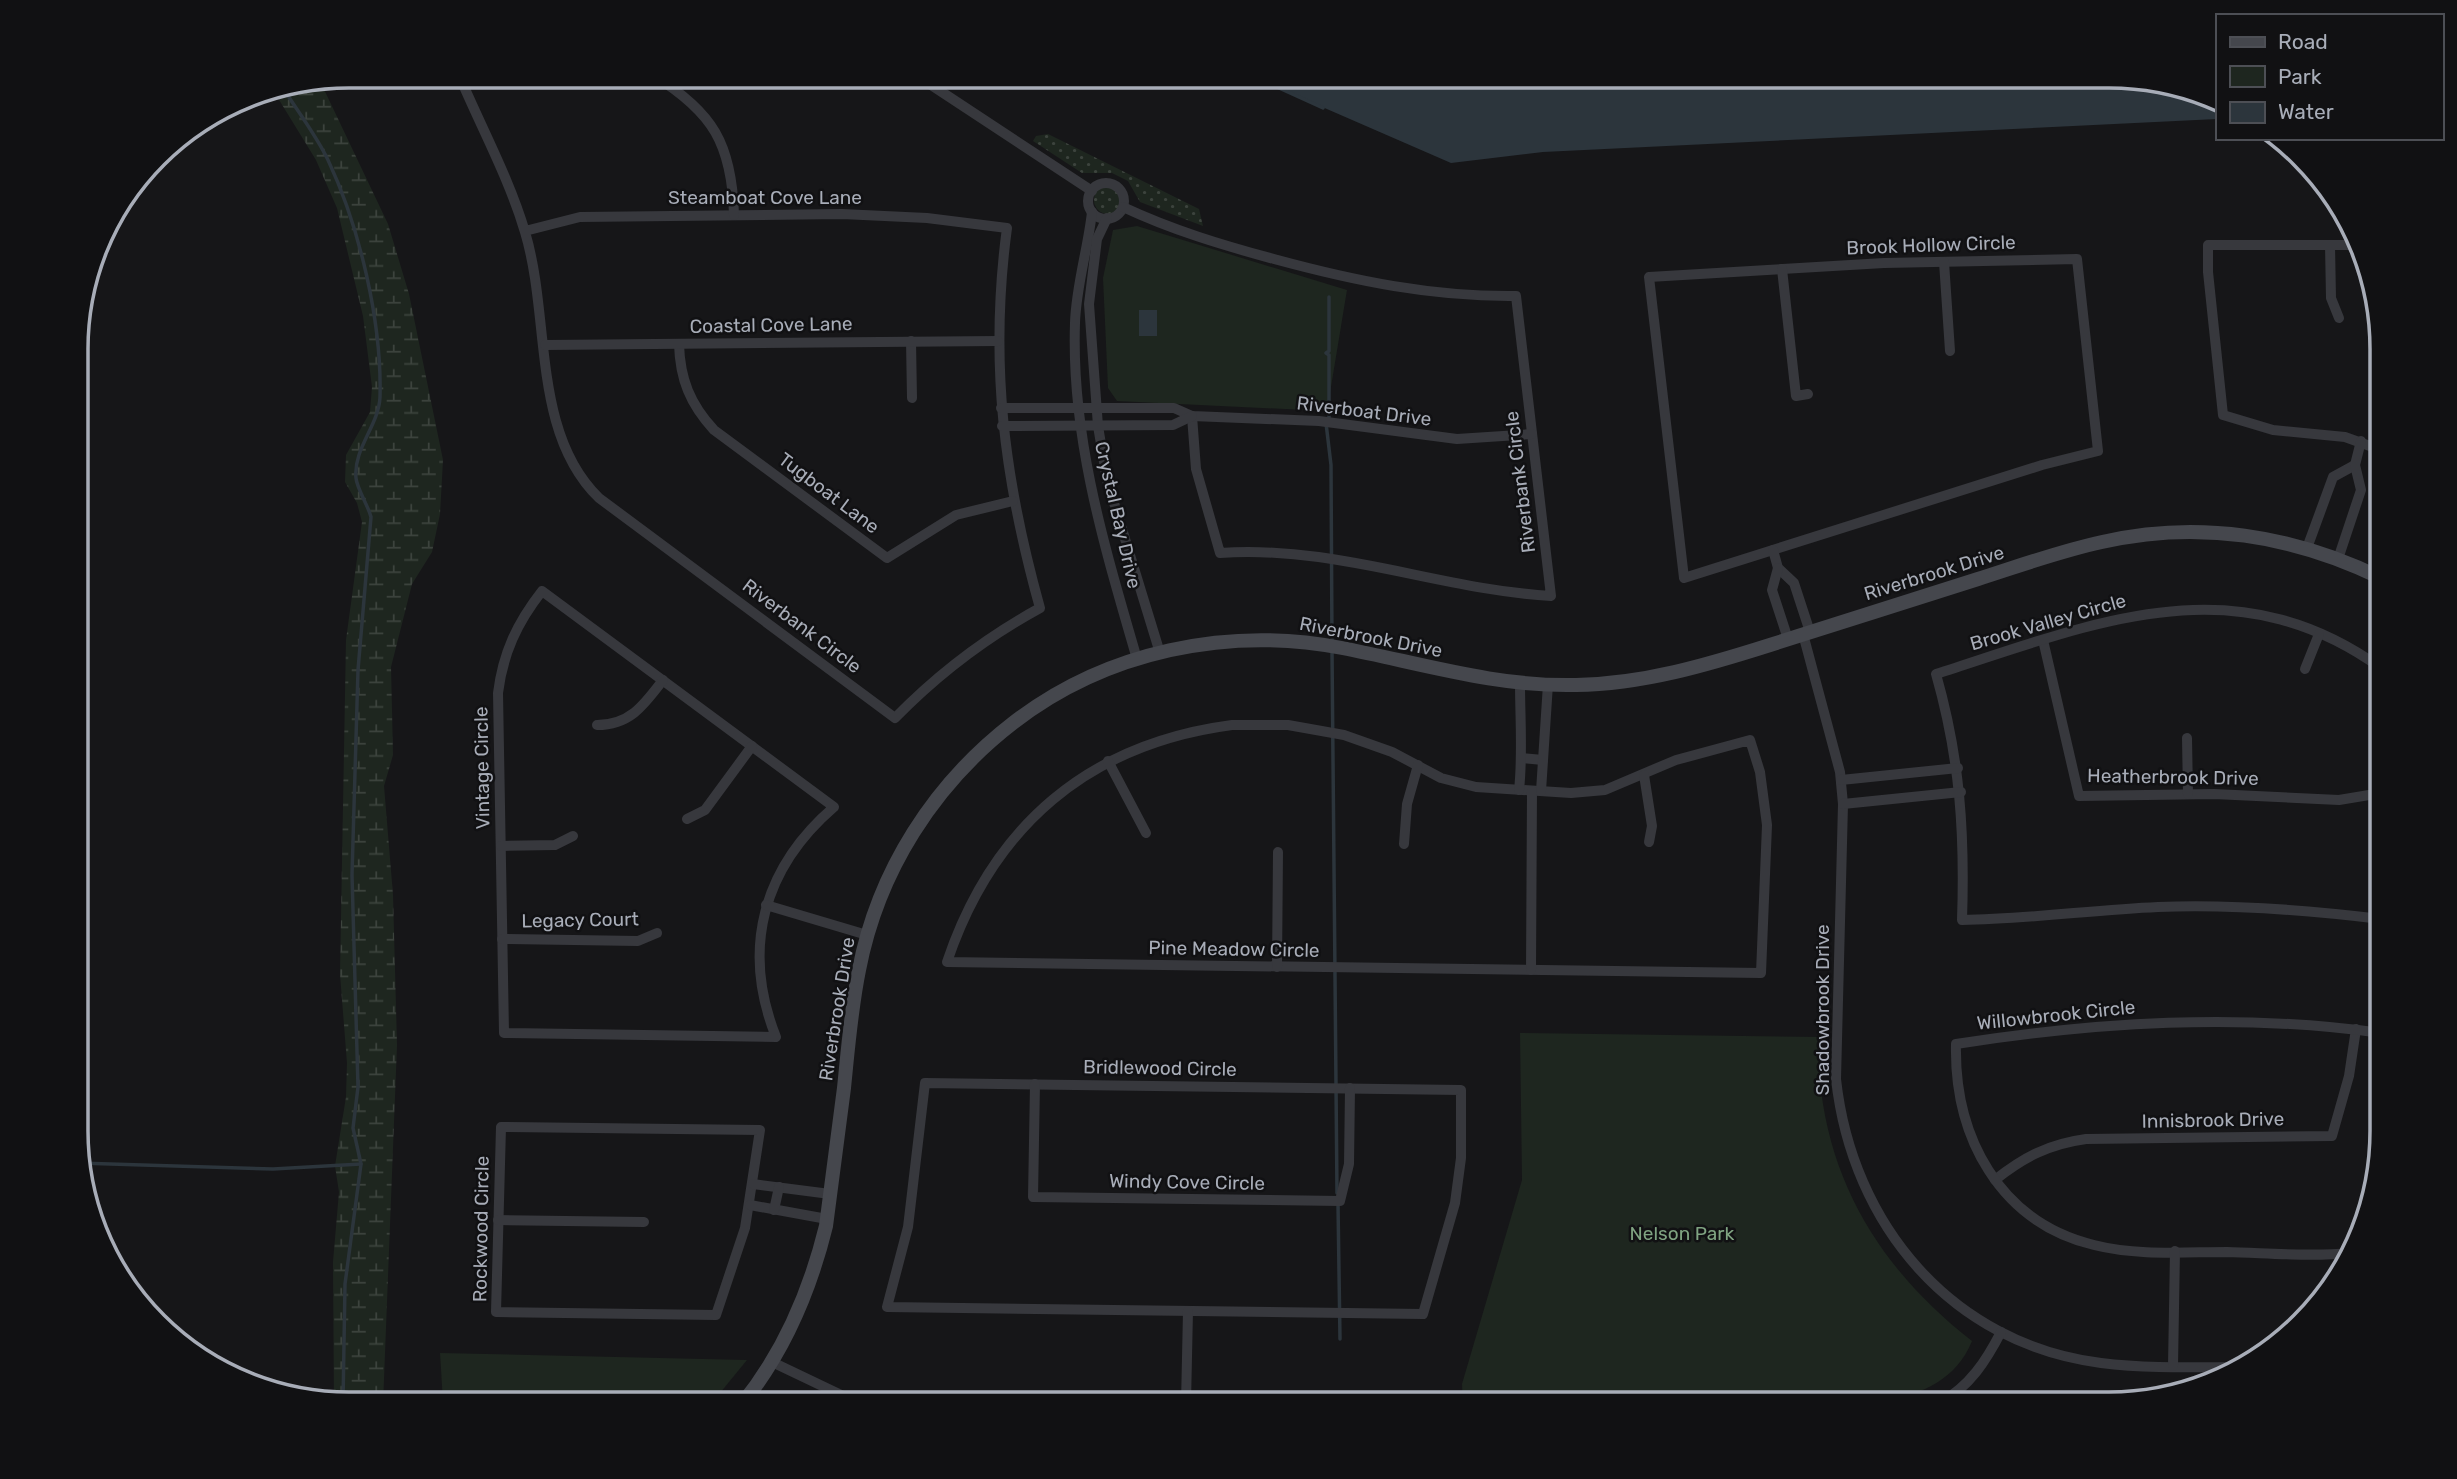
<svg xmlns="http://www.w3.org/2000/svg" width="2457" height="1479" font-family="Rubik,sans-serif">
<defs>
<pattern id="grass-dots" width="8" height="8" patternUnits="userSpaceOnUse" patternTransform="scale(1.75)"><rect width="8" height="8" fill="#1e261f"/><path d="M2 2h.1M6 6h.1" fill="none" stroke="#3c433d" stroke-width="1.8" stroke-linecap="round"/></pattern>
<pattern id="wetland-marsh" width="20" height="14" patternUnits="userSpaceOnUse" patternTransform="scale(1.75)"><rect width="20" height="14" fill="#1e261f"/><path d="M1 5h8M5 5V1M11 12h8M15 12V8" fill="none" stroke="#3c433d"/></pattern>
</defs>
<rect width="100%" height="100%" fill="#161618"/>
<g fill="url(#grass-dots)">
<path d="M1048 134 1199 209 1203 226 1140 202 1128 181 1112 173H1082L1033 141 1036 136Z"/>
<circle cx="1108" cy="200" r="14"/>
</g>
<g fill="url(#wetland-marsh)">
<path d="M1325 75H1887L1547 106Z"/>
<path d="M320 81 388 224 409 294 443 460 440 514 432 552 412 584 391 667 393 755 384 786 393 895 397 1045 383 1404 334 1402 333 1262 339 1192 335 1166 346 1097 347 1063 340 974 346 640 362 522 357 503 345 482 346 455 370 412 372 387 363 316 337 208 316 160 273 90Z"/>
</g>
<g fill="#1e261f">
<path d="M1137 226 1347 290 1327 411 1117 401 1108 388 1103 278 1113 230Z"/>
<path d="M1520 1033 1821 1037C1821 1054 1819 1073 1821 1090 1834 1196 1890 1277 1972 1341 1956 1380 1924 1392 1886 1403H1463L1462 1384 1522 1180Z"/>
<path d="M440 1353 747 1360 711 1404 443 1402Z"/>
</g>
<g fill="#2c353c">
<path d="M1249 75H1522L1527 86 1613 89 1739 75H2109L2180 85 2217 100V119L1543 152 1451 163Z"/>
<rect x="1139" y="310" width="18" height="26"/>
</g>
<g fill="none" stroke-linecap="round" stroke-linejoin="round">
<g stroke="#2c353c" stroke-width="3.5">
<path d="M1251 75 1323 108"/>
<path d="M283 88C298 112 316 135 328 160 360 228 382 323 380 397 379 425 353 449 356 478 357 489 368 505 371 517L358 670 352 875 358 1087 353 1128 361 1164 345 1284 343 1403"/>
<path d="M1329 297V351L1326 353 1329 355V419L1326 423 1331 465 1332 643"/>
<path d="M1332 651 1337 1193"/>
<path d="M78 1163 273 1169 361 1164"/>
<path d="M1338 1204 1340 1339"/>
</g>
<g stroke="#37383d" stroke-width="10">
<path d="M459 75C481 127 509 178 525 232 551 318 531 432 599 498L895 718C939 673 985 638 1040 608 1004 479 989 362 1007 228L927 218 842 214 580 217 525 231"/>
<path d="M653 75C713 112 732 144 734 215"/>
<path d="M916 75 1092 191"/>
<circle cx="1106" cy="201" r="18"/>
<path d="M1123 207C1172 230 1222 245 1274 259 1355 281 1433 297 1516 296L1551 596C1437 589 1337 545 1220 553L1196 469 1192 416"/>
<path d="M1092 212C1088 249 1076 286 1075 323 1071 439 1105 548 1137 659"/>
<path d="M1107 218 1097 239 1089 304 1098 426 1107 480 1160 653"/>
<path d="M2330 245 2331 298 2339 318"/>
<path d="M2359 245H2208V272L2223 415 2273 430 2345 437 2381 450"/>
<path d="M2077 259 2098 451 2042 465 1684 578 1649 277 1884 263Z"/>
<path d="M1944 262 1950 351"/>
<path d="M1782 269 1796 396 1808 394"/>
<path d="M911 341 912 398"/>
<path d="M679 344C680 379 690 404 714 430L887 558 956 515 1013 501"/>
<path d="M545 345 998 341"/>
<path d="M1001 408H1174L1192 416 1319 421 1457 439 1532 434"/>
<path d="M1002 426 1173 425 1192 416"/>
<path d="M2307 548 2333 477 2355 465"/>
<path d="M1773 550 1778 568 1794 583 1810 632"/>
<path d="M2338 559 2361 490 2355 465 2361 441"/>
<path d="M1778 568 1772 590 1788 639"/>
<path d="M542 591 834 807C763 868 741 949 776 1037L504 1033 498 693C503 653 517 623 542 591Z"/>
<path d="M1803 634 1840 772 1843 804 1836 1079C1852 1225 1952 1344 2101 1363 2149 1369 2198 1367 2245 1367"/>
<path d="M2043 640 2079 796 2214 794 2339 800 2381 793"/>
<path d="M2381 668C2232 561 2090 625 1936 674 1960 758 1965 833 1962 920 2028 919 2092 910 2158 907 2233 904 2307 910 2381 919"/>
<path d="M2305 669 2319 634"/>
<path d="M597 725C630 725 644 705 663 680"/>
<path d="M1232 725H1288L1344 735 1392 752 1441 778 1476 787 1571 793 1605 790 1676 760 1750 740 1760 772 1767 825 1761 973 947 962C993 826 1088 744 1232 725Z"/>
<path d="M2187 738 2188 794"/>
<path d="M1522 758 1543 760"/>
<path d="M1108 761 1146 833"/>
<path d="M1644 775 1652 826 1649 842"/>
<path d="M1841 780 1958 768"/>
<path d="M1519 790C1523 755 1520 719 1520 683"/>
<path d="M1541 791 1548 684"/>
<path d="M1843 804 1961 792"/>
<path d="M687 819 705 810 752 746"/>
<path d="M1404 844 1407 804 1418 765"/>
<path d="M501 846 555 845 573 836"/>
<path d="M766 905 867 935"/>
<path d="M502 939 638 941 657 933"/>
<path d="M1277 967 1278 852"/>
<path d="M1531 970 1532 791"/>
<path d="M925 1083 1461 1090V1158L1455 1203 1423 1314 887 1307 908 1227Z"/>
<path d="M1035 1084 1033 1197 1340 1201 1349 1164 1350 1088"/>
<path d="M501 1127 760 1130 745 1228 716 1315 496 1312Z"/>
<path d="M1995 1180C2024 1157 2049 1144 2086 1139L2332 1136 2349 1076 2356 1029"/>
<path d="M753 1184 830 1194"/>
<path d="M750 1205 827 1219"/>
<path d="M774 1210 779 1187"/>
<path d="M498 1220 644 1222"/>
<path d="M2349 1253C2310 1257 2267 1253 2227 1252 2184 1252 2137 1256 2094 1245 1999 1222 1954 1136 1956 1044 2097 1022 2239 1013 2381 1033"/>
<path d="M772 1362 860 1404"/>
<path d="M2173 1366 2175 1251"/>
<path d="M1186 1403 1188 1311"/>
<path d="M1940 1403C1970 1386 1986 1361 2001 1332"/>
</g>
<path stroke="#45474d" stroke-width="14" d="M742 1404C785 1351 810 1291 826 1226 832 1180 838 1134 844 1088 848 1049 851 1009 859 970 878 871 934 784 1013 723 1106 651 1228 626 1342 648 1420 663 1496 687 1576 685 1643 684 1707 665 1770 645 1839 623 1909 601 1978 579 2019 566 2060 551 2102 542 2198 520 2293 535 2381 578"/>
</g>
<g text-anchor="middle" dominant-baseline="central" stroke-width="5" stroke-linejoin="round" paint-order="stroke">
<g font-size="19" fill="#a8adb8" stroke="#111113">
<text x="765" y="197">Steamboat Cove Lane</text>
<text transform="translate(1931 245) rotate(-2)">Brook Hollow Circle</text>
<text transform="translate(771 325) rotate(-1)">Coastal Cove Lane</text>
<text transform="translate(1364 411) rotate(7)">Riverboat Drive</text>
<text transform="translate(1520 482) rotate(-97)">Riverbank Circle</text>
<text transform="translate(829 493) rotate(37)">Tugboat Lane</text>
<text transform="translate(1118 515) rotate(77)">Crystal Bay Drive</text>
<text transform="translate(1934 573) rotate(-17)">Riverbrook Drive</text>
<text transform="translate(2048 622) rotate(-16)">Brook Valley Circle</text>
<text transform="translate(802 626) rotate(37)">Riverbank Circle</text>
<text transform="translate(1371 637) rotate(11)">Riverbrook Drive</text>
<text transform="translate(482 768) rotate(-91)">Vintage Circle</text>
<text transform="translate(2173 777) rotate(1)">Heatherbrook Drive</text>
<text transform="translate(580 920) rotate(-1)">Legacy Court</text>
<text transform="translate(1234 949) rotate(1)">Pine Meadow Circle</text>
<text transform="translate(837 1009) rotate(-81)">Riverbrook Drive</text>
<text transform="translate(1822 1010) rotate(-90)">Shadowbrook Drive</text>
<text transform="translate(2056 1015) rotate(-6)">Willowbrook Circle</text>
<text transform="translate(1160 1068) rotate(1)">Bridlewood Circle</text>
<text transform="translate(2213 1120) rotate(-1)">Innisbrook Drive</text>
<text transform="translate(1187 1182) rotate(1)">Windy Cove Circle</text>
<text transform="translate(481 1229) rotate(-89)">Rockwood Circle</text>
</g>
<g font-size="19" fill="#7fa381" stroke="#111113">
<text x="1682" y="1233">Nelson Park</text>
</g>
</g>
<path d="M0 0H2457V1479H0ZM349 88H2109A261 261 0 0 1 2370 349V1131A261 261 0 0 1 2109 1392H349A261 261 0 0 1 88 1131V349A261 261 0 0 1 349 88Z" fill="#111113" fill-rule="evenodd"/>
<path fill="none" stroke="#a8adb8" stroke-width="3.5" d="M349 88H2109A261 261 0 0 1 2370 349V1131A261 261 0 0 1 2109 1392H349A261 261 0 0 1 88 1131V349A261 261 0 0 1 349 88Z"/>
<rect x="2216" y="14" width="228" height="126" fill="#111113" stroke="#4d4f55" stroke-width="2"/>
<rect x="2230" y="37" width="35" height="10" fill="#45474d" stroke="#4d4f55" stroke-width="2"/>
<text x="2278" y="49" font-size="21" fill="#a8adb8">Road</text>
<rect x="2230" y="66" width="35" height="21" fill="#1e261f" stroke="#4d4f55" stroke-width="2"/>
<text x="2278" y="84" font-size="21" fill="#a8adb8">Park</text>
<rect x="2230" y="102" width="35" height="21" fill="#2c353c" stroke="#4d4f55" stroke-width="2"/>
<text x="2278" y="119" font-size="21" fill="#a8adb8">Water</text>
</svg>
